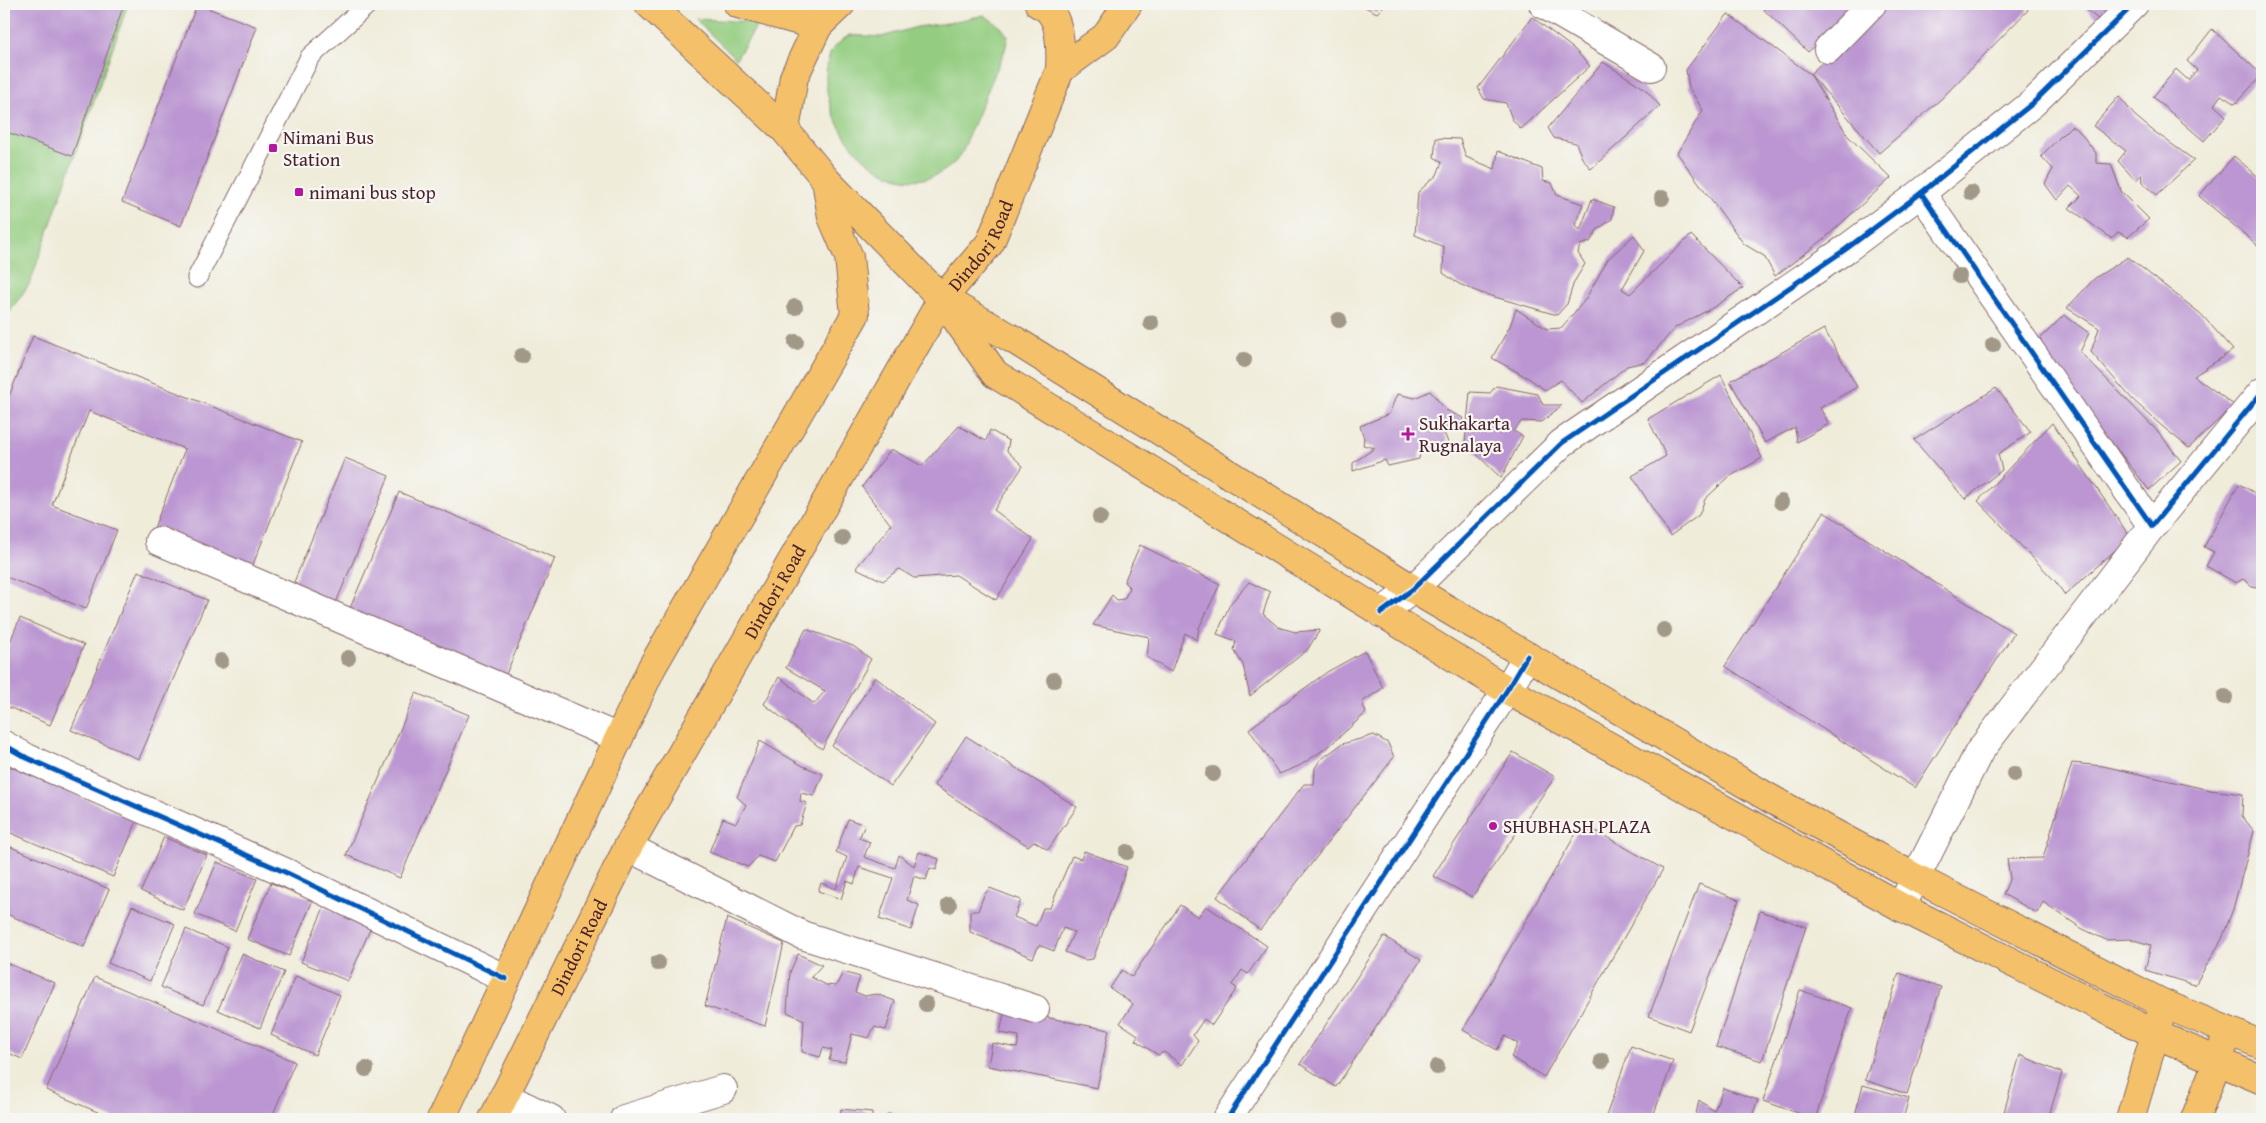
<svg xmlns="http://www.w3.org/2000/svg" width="2266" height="1123" font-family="'Gentium Book Plus',serif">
<rect width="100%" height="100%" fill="#f6f6f2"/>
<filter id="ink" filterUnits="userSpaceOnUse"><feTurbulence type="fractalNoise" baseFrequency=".02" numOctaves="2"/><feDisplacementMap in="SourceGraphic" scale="10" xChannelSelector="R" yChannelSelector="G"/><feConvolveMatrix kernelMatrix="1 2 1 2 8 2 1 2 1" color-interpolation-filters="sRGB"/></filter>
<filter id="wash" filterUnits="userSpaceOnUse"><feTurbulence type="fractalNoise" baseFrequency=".0096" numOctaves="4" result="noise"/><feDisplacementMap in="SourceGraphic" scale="20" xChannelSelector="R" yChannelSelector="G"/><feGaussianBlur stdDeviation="1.12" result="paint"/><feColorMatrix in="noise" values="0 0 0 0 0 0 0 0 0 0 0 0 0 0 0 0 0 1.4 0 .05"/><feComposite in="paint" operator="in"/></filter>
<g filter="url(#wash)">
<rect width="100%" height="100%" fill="#f0ecda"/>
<g fill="#94cd81" stroke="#6f7656">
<path d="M4 4H128L30 283 4 320Z"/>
<path d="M984 15 1001 27 1008 36 1005 50C993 78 981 106 969 134 966 142 963 155 956 161 895 222 806 121 830 54 832 47 843 40 849 35L881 37 917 27 947 23Z"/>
<path d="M695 19 759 22 736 59Z"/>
</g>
<g id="blocks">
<g fill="#bb96d2">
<path d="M4 4H124L72 156 4 131Z"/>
<path d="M197 4 257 27 181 226 122 202Z"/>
<path d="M1359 4H1382L1384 6 1377 13Z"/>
<path d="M1758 4H1854L1808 52Z"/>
<path d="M1885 4H2023L2028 10 1941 99 1879 153 1810 74Z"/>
<path d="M2080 4H2113L2099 20Z"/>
<path d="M1728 14 1810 74 1848 136 1891 178 1824 239 1775 276 1764 256 1744 244 1677 153 1703 110 1689 88 1686 70Z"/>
<path d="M1532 17 1574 49 1590 66 1521 129 1512 119 1506 103 1484 99 1478 88Z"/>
<path d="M2212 29 2262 75 2235 104 2221 95 2214 105 2226 116 2204 141 2153 97 2176 69 2188 80 2197 70 2187 61Z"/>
<path d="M1603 62 1644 88 1660 106 1591 169 1582 158 1576 143 1554 138 1548 128Z"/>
<path d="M2119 96 2134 115 2152 130 2194 160 2157 195 2142 182 2141 174 2136 181 2118 161 2126 151 2093 126Z"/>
<path d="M2071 126 2078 130 2096 153V163L2111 164 2121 191 2149 219 2128 237 2118 232 2111 238 2069 208 2081 196 2070 186 2057 200 2045 184 2053 169 2041 156Z"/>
<path d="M1436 138 1460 139 1466 157 1495 169 1498 151 1542 169 1543 181 1552 183 1557 195 1583 204 1575 225 1580 230 1592 199 1614 207 1612 219 1597 230 1590 242 1580 245 1578 253 1585 264 1574 282 1567 304 1557 315 1481 293 1459 284 1443 273 1444 247 1415 235 1418 192 1437 175 1442 162 1434 157Z"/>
<path d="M2234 156 2262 180V249L2199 196Z"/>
<path d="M1634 235 1644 251 1622 289 1630 294 1691 235 1743 288 1714 307 1676 327 1645 362 1627 366 1582 403 1561 380 1545 390 1530 379 1492 358 1510 326 1516 309 1547 329 1561 328 1585 300 1608 259Z"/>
<path d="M2128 257 2201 314 2233 350 2194 376 2234 405 2189 448 2163 427 2132 399 2091 352 2099 328 2067 308 2095 278Z"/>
<path d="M2064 315 2089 333 2080 352 2160 434 2181 461 2149 490 2035 344Z"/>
<path d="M1824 329 1857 387 1820 408 1829 424 1797 442 1795 427 1765 443 1730 381Z"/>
<path d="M33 336 302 442 252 567 154 528 185 449 89 411 52 505 117 530 86 609 4 576V409Z"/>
<path d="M1721 375 1762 458 1729 477 1705 499 1699 515 1670 536 1632 476 1666 456 1648 419Z"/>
<path d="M1496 386 1538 394 1543 405H1562L1542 422 1522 421 1513 431 1523 436 1501 478 1465 443 1470 392 1490 393Z"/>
<path d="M1996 388 2031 432 1998 454 2002 470 1965 499 1914 440Z"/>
<path d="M1430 391 1446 410 1463 418 1460 430 1442 427 1450 448 1420 452 1419 459 1388 466 1385 460 1353 471V463L1375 448 1363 445 1364 438 1360 426 1389 414 1397 394 1415 398Z"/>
<path d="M2052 423 2130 537 2065 595 2055 581 1978 501Z"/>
<path d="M959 426 986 441 990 430 1009 441 1007 451 1023 466 994 510 1033 539 996 600 956 575 914 578 899 569 883 581 856 568 891 525 862 487 891 449 922 466Z"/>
<path d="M345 458 389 476 335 605 292 587Z"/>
<path d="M2239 484 2262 497 2261 588 2252 586 2243 579 2236 583 2206 566 2214 552 2204 547Z"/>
<path d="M399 492 555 558 504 679 348 613Z"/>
<path d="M1824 512 2014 633 1915 788 1725 666Z"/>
<path d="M1140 545 1220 584 1199 628 1197 640 1185 633 1171 672 1147 657 1149 637 1093 625 1112 595 1117 600 1124 599 1130 588 1124 582Z"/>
<path d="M138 571 207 600 139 759 71 730Z"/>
<path d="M1249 582 1270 592 1263 614 1278 627 1295 632 1320 630 1307 650 1250 696 1243 665 1234 650 1236 641 1217 634 1230 604Z"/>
<path d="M20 618 84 645 50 725 4 705V656Z"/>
<path d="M806 629 853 646 871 659 822 749 764 704 779 677 814 704 825 691 786 668Z"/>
<path d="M1365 651 1383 688 1362 702 1366 713 1328 747 1299 766 1279 774 1249 729 1327 672Z"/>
<path d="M875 677 935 724 891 786 832 746Z"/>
<path d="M416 693 469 715 400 878 346 855Z"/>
<path d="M1374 735 1388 743 1394 757 1260 930 1217 897 1304 784H1314L1315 768 1320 760 1342 744Z"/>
<path d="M966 736 1077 807 1048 850 1034 841 1028 846 934 785Z"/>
<path d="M760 741 803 766 823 774 814 796 801 793 800 801 807 803 800 825 794 826 775 862 758 856 748 867 709 852 723 818 736 823 746 805 737 797Z"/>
<path d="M1513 752 1555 777 1472 897 1433 876Z"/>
<path d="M2072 763 2103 766 2210 790 2243 794 2242 816 2254 831 2233 909 2222 939 2195 985 2145 970 2151 945 2130 939 2106 940 2081 928 2043 902 2037 913 2003 894 2010 878 2007 859 2043 858Z"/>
<path d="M4 764 137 821 113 877 4 830Z"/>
<path d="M848 819 865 825 859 838 870 842 864 857 895 868 899 855 914 866 919 852 939 859 936 870 930 868 926 880 914 876 907 900 919 905 911 930 879 919 893 878 859 867 854 884 847 881 841 899 818 891 821 883 836 889 847 857 836 852Z"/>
<path d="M1582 823 1663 869 1544 1077 1511 1057 1518 1044 1505 1036 1497 1050 1463 1030Z"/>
<path d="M164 837 207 855 183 910 141 891Z"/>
<path d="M4 844 109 889 84 947 4 913Z"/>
<path d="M1084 851 1127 867 1093 959 1085 960 1065 952 1074 932 1063 928 1054 951 1039 945 1033 958 970 932V911H978L984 895 990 888 1021 900 1014 917 1036 926 1043 908H1050L1072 856 1081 859Z"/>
<path d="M217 862 257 879 235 931 195 914Z"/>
<path d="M271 883 313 900 289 956 247 939Z"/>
<path d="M1699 884 1739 900 1689 1031 1649 1016Z"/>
<path d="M1180 905 1198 917 1206 906 1267 946 1248 974 1242 970 1232 985 1237 988 1212 1025 1204 1019 1193 1035 1198 1041 1182 1065 1164 1052 1158 1055 1135 1040 1138 1035 1120 1023 1133 1004 1110 988 1122 970 1132 977Z"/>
<path d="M132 906 175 924 150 981 108 963Z"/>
<path d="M324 907 371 927 348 981 301 962Z"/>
<path d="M1760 911 1806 927 1762 1061 1716 1047Z"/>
<path d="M727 918 784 943 765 1026 705 1006Z"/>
<path d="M186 929 228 947 203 1005 161 987Z"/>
<path d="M1384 936 1421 960 1336 1087 1300 1064Z"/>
<path d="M242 954 284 972 260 1028 218 1010Z"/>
<path d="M798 954 822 965 811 977 826 985 836 986 843 972 860 977 855 992 865 996 876 994 895 1001 886 1030 874 1027 869 1038 852 1034 845 1062 829 1060 832 1050 823 1048 820 1057 802 1052 804 1020 787 1012 790 972Z"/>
<path d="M4 962 55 983 22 1059 4 1051Z"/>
<path d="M1899 973 1941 987 1907 1094 1865 1080Z"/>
<path d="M296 976 340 995 315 1055 271 1035Z"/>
<path d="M95 977 295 1062 271 1119H114L46 1090Z"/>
<path d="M1800 990 1852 1008 1815 1119 1763 1101Z"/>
<path d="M1005 1009 1109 1030 1097 1088 988 1066 992 1043 1017 1048 1019 1036 1000 1033Z"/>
<path d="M1631 1046 1673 1061 1652 1119H1605Z"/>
<path d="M2020 1055 2062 1073 2048 1119H2002Z"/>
<path d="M1863 1085 1909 1098 1903 1119H1854Z"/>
<path d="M1723 1088 1758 1100 1751 1119H1695L1699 1100 1714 1111Z"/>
<path d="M841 1109 872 1112V1119H840Z"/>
<path d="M887 1114 968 1118V1119H886Z"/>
</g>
</g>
</g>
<g filter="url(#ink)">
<use href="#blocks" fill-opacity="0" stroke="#846768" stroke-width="1"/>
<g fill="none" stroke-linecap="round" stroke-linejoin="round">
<g stroke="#846768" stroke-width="21">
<path id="lane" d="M197 278 310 57 368 4"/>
</g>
<g stroke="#846768" stroke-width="30">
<g id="street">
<path d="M1543 4 1651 67"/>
<path d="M1828 49 1872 4"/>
<path d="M1921 193 2152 526 2262 392"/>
<path d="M159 541 619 738"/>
<path d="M1381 613 1413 589 1562 443 1846 249 1921 193 2033 103 2134 4"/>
<path d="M4 745 27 758 287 873 506 979"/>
<path d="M628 847 802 935 1035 1009"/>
<path d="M1901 907 1979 752 2152 526"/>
<path d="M504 1096 551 1119"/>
<path d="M624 1119 723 1089"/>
<path d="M1227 1119 1507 690 1527 656"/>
</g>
</g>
<g stroke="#846768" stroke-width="30">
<g id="primary">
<path d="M649 4 785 130 826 180 942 299 995 374 1507 690 1901 907 2155 1034"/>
<path d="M738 4 818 26"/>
<path d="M1060 70 1106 36 1128 4"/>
<path d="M785 130 794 77 818 26 841 4"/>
<path d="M950 303 1016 341 1413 589 1771 799 1916 878 2164 1004"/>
<path d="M441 1119 652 667 855 315 849 257 832 217 826 180"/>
<path id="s1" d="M493 1119 628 847 942 299 990 243 1060 70C1061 50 1062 12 1039 4"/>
</g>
</g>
<g stroke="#846768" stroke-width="30">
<g id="highway">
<path d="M2155 1034 2262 1080"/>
<path d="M2130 1119 2164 1004 2262 1045"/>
<path d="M2195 1119 2224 1044"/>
</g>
</g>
<use href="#lane" stroke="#fff" stroke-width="19"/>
<use href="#street" stroke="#fff" stroke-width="28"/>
<use href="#primary" stroke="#f4c16a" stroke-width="28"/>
<use href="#highway" stroke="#f4c16a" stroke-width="28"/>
<g stroke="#f6f6f2" stroke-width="8">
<g id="cycleway">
<path d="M1921 193 2152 526 2262 392"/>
<path d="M1381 613 1413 589 1562 443 1846 249 1921 193 2033 103 2134 4"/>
<path d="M4 745 27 758 287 873 506 979"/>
<path d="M1227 1119 1507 690 1527 656"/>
</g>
</g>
<use href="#cycleway" stroke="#0057b8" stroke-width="5"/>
</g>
<g fill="#a19888">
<circle cx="1971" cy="193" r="8"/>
<circle cx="1662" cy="198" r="8"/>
<circle cx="1959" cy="276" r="8"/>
<circle cx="795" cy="307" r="8"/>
<circle cx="1339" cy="320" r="8"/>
<circle cx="1151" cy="323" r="8"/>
<circle cx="796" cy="342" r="8"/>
<circle cx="1993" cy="345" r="8"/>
<circle cx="522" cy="356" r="8"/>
<circle cx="1244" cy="360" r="8"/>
<circle cx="1781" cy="502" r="8"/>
<circle cx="1100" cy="517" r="8"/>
<circle cx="842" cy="538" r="8"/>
<circle cx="1664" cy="630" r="8"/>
<circle cx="348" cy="658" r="8"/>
<circle cx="221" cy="661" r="8"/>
<circle cx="1054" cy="680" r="8"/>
<circle cx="2225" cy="697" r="8"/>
<circle cx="1213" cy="774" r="8"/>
<circle cx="2014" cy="774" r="8"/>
<circle cx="1127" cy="852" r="8"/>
<circle cx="949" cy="905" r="8"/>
<circle cx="658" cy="963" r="8"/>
<circle cx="926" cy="1004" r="8"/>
<circle cx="1602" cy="1061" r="8"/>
<circle cx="1437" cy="1067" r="8"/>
<circle cx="366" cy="1069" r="8"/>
</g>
</g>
<g fill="#b5179e" stroke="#f6f6f2" stroke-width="2">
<rect x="268" y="143" width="10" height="10" rx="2.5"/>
<rect x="294" y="187" width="10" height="10" rx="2.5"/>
<path d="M1405.5 426.5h5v5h5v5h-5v5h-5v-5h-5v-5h5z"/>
<circle cx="1493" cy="826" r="5"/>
</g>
<g text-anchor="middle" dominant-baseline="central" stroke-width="4.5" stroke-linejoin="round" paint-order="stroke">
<g font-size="19" fill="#4a1f2b" stroke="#f6f6f2" text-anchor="start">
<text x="283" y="137">Nimani Bus<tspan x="283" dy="22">Station</tspan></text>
<text x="309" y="192">nimani bus stop</text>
<text x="1419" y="423">Sukhakarta<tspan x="1419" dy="22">Rugnalaya</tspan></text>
<text x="1503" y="826">SHUBHASH PLAZA</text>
</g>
<g font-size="19" fill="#4a1f2b" stroke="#f6f6f2">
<text stroke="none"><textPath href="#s1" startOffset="1002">Dindori Road</textPath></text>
<text stroke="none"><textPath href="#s1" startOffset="598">Dindori Road</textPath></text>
<text stroke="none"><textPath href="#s1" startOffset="192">Dindori Road</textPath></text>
</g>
</g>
<rect width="2266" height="1123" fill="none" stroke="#f6f6f2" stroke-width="20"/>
</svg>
